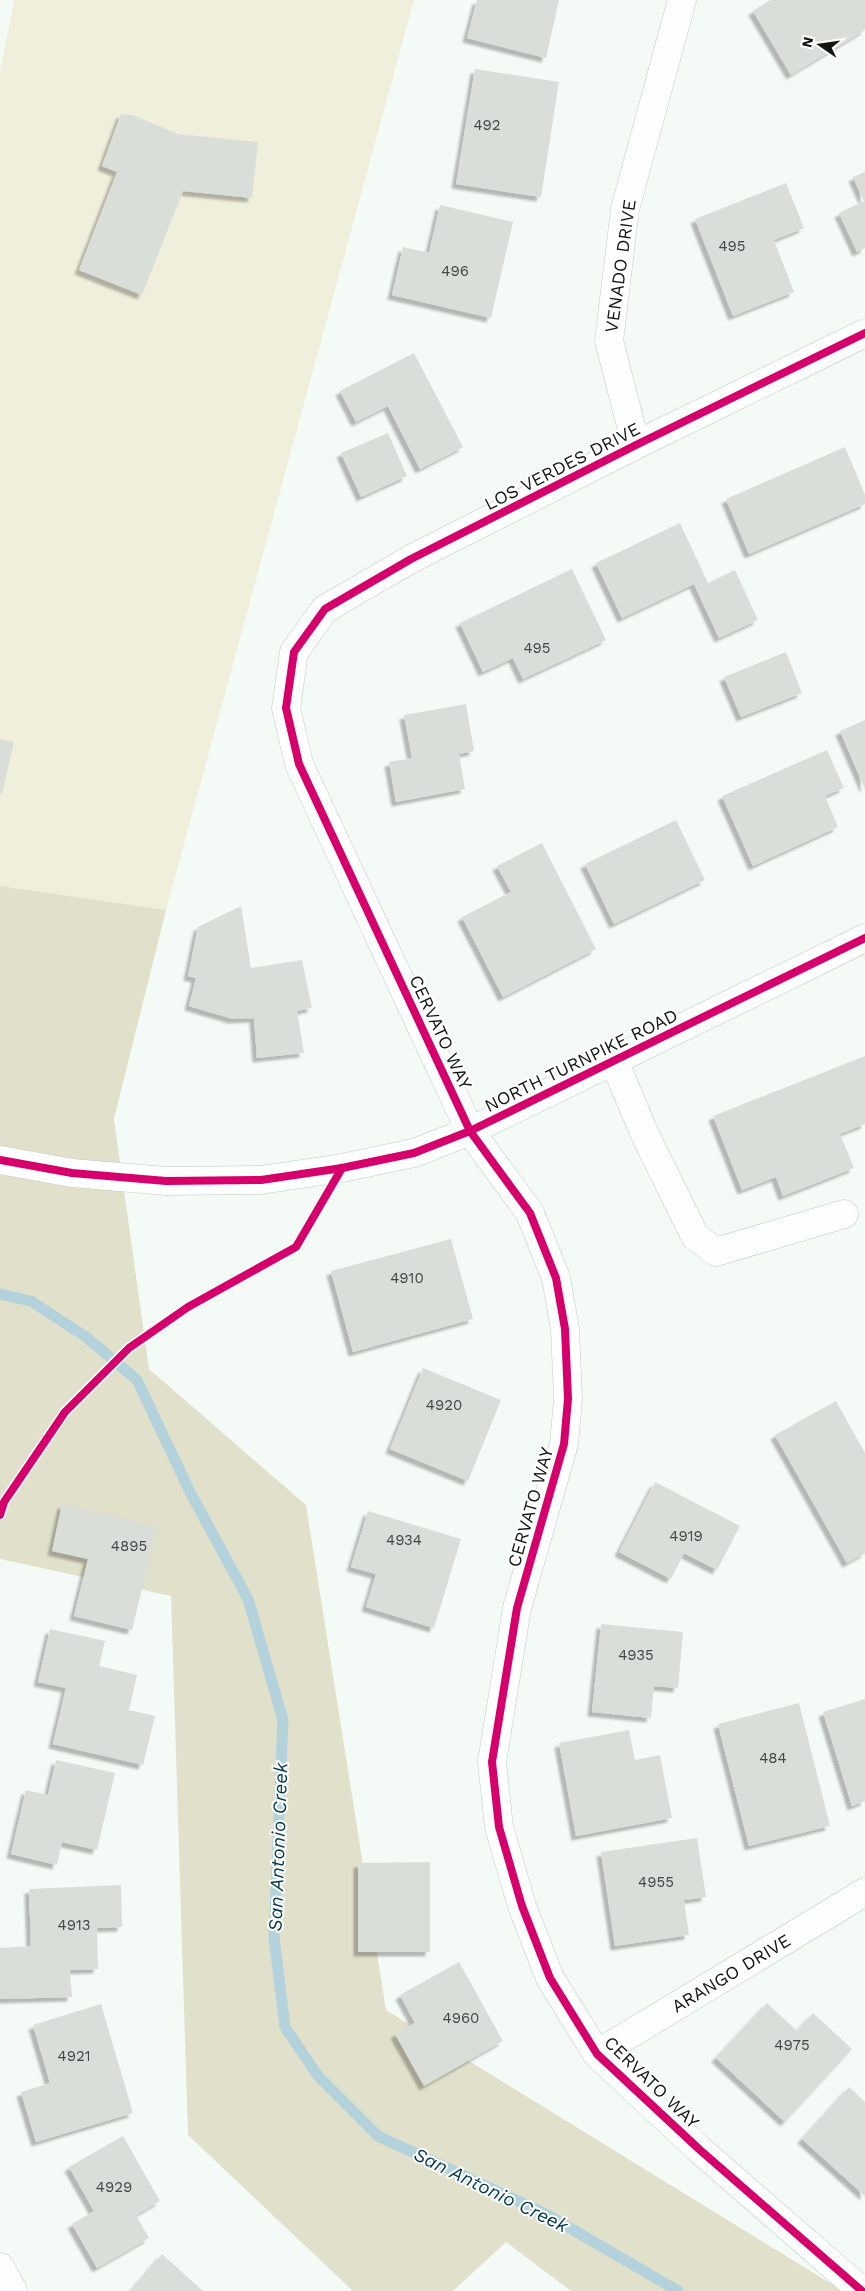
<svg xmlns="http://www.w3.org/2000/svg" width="865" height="2291" font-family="'Work Sans',sans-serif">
<defs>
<filter id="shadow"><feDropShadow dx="-4.5" dy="4.5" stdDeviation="1" flood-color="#0004"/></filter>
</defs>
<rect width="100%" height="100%" fill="#f4fbf7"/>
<path fill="#f0efdc" d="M14 0H414L166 910 0 886V71Z"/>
<path fill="#e1e0ca" d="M0 886 166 910 114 1119 149 1369 306 1505 386 2010 843 2291H571L506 2242 453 2291H353L188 2135 171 1596 0 1559Z"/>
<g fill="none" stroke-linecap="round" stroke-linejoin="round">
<path stroke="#b4d2dc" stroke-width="11" d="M0 1294 31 1301 86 1337 137 1380 191 1494 248 1599 283 1720 274 1938 285 2027 318 2076 378 2136 546 2214 678 2291"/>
</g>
<g fill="#daded9" filter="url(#shadow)">
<path d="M477 0H559L546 58 467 38Z"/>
<path d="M770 0H865V30L791 75 753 11Z"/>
<path d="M475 69 559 82 541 197 456 184Z"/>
<path d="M121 114 133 115 178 134 258 142 252 198 183 191 142 295 79 270 117 172 102 166Z"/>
<path d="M865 172V248L857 252 839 213 864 201 853 177Z"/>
<path d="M786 183 804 228 774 240 794 292 733 316 695 219Z"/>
<path d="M440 205 513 222 491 318 392 295 403 247 429 253Z"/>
<path d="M414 353 463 447 420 469 388 406 356 422 340 391Z"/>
<path d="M388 433 407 476 361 497 341 453Z"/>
<path d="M845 447 865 495V504L749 554 726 499Z"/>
<path d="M680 523 708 583 735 570 758 620 719 638 694 584 622 618 596 563Z"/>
<path d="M572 569 606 640 523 679 513 658 483 672 460 623Z"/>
<path d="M786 652 802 693 741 717 724 677Z"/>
<path d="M466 704 474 751 459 754 465 789 396 802 389 762 412 758 404 715Z"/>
<path d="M865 720V789L840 731Z"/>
<path d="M0 739 14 742 2 794 0 793Z"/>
<path d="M827 750 844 788 825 796 838 827 753 866 722 796Z"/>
<path d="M676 820 705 880 614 924 585 864Z"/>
<path d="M542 843 596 949 503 997 462 917 511 892 497 866Z"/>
<path d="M241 906 251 968 302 960 312 1008 297 1011 304 1053 257 1058 254 1018 233 1019 189 1006 196 978 188 976 198 927Z"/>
<path d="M865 1056V1124L840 1134 854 1168 783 1196 776 1177 742 1190 713 1116Z"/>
<path d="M451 1239 473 1319 353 1352 331 1271Z"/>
<path d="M423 1368 501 1400 468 1481 390 1449Z"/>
<path d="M836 1401 865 1453V1553L847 1563 775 1435Z"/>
<path d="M655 1482 740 1526 717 1570 684 1553 671 1579 619 1552Z"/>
<path d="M62 1504 157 1527 132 1630 74 1616 88 1559 52 1551Z"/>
<path d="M368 1511 461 1539 434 1628 366 1607 376 1574 351 1567Z"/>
<path d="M601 1624 683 1632 678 1688 654 1686 651 1718 592 1712Z"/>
<path d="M50 1629 105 1641 99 1666 137 1675 129 1710 155 1716 143 1765 53 1744 66 1688 38 1682Z"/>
<path d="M865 1699V1801L852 1806 823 1712Z"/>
<path d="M799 1703 830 1826 749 1846 718 1724Z"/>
<path d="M629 1730 635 1760 660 1755 672 1818 576 1836 559 1743Z"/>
<path d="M56 1760 115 1773 97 1850 62 1842 57 1865 11 1854 26 1790 48 1795Z"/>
<path d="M697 1838 706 1897 684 1900 689 1935 615 1946 601 1852Z"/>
<path d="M430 1862V1952H358V1863Z"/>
<path d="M121 1885 122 1927 97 1928 98 1969 70 1970 72 1997 0 1999V1948L31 1946 29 1889Z"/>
<path d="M459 1962 503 2041 424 2086 395 2034 415 2023 400 1995Z"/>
<path d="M767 2003 797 2031 813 2013 852 2049 785 2122 716 2058Z"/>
<path d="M101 2004 133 2113 36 2142 21 2092 50 2083 33 2025Z"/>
<path d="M849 2087 865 2102V2196L802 2139Z"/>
<path d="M123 2136 160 2201 136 2215 149 2238 97 2268 72 2224 94 2211 69 2167Z"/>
<path d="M162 2254 203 2291H131Z"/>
</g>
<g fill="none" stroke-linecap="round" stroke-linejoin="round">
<g stroke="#c3cac6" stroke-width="29">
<g id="minor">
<path d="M636 445 609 341 625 209 682 0"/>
<path d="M614 1061 646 1137 695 1236 716 1252 844 1214"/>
<path d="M597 2054 865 1892"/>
<path d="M0 2267 13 2291"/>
<path d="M862 2291 700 2150 597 2054 550 1978 522 1906 499 1827 492 1762 517 1608 564 1444 568 1399 565 1329 556 1278 530 1213 470 1131 299 764 286 708 294 652 325 609 411 559 636 445 865 333"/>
</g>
</g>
<g stroke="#c3cac6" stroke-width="29">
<path id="major" d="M0 1160 72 1173 166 1181 261 1180 342 1168 414 1153 470 1131 865 938"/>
</g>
<use href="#minor" stroke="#fdfefe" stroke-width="28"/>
<use href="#major" stroke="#fdfefe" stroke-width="28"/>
<g stroke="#fff" stroke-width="11">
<g id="cycleway">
<path d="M0 1160 72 1173 166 1181 261 1180 342 1168 414 1153 470 1131 865 938"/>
<path d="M0 1515 4 1502 65 1412 129 1348 188 1307 296 1247 342 1168"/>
<path d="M862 2291 700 2150 597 2054 550 1978 522 1906 499 1827 492 1762 517 1608 564 1444 568 1399 565 1329 556 1278 530 1213 470 1131 299 764 286 708 294 652 325 609 411 559 636 445 865 333"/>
</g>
</g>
<use href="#cycleway" stroke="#d6006c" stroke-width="8"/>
</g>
<g text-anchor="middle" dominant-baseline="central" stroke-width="4" stroke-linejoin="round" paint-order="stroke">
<g font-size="15" fill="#424844">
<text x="487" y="125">492</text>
<text x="732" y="246">495</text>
<text x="455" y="271">496</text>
<text x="537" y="648">495</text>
<text x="407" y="1278">4910</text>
<text x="444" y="1405">4920</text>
<text x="686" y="1536">4919</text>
<text x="404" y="1540">4934</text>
<text x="129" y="1546">4895</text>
<text x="636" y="1655">4935</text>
<text x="773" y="1758">484</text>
<text x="656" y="1882">4955</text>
<text x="74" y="1925">4913</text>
<text x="461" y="2018">4960</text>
<text x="792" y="2045">4975</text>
<text x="74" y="2056">4921</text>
<text x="114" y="2187">4929</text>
</g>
<g font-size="18" fill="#101612" stroke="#fff">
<text transform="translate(620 266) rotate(-82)">VENADO DRIVE</text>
<text transform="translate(562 466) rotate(-27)">LOS VERDES DRIVE</text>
<text transform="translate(441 1032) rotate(65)">CERVATO WAY</text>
<text transform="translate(581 1060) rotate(-26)">NORTH TURNPIKE ROAD</text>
<text transform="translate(530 1507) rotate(-74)">CERVATO WAY</text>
<text transform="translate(731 1973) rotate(-31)">ARANGO DRIVE</text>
<text transform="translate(652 2082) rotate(44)">CERVATO WAY</text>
</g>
<g font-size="19" font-style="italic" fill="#003b4d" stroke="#fff">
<text transform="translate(278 1847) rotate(-88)">San Antonio Creek</text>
<text transform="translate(491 2190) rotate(26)">San Antonio Creek</text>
</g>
</g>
<g transform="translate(820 45) rotate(283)" stroke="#ffffff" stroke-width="4" paint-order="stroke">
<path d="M0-4L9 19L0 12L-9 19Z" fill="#101612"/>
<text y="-8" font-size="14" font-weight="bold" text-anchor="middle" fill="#101612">N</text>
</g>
</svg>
